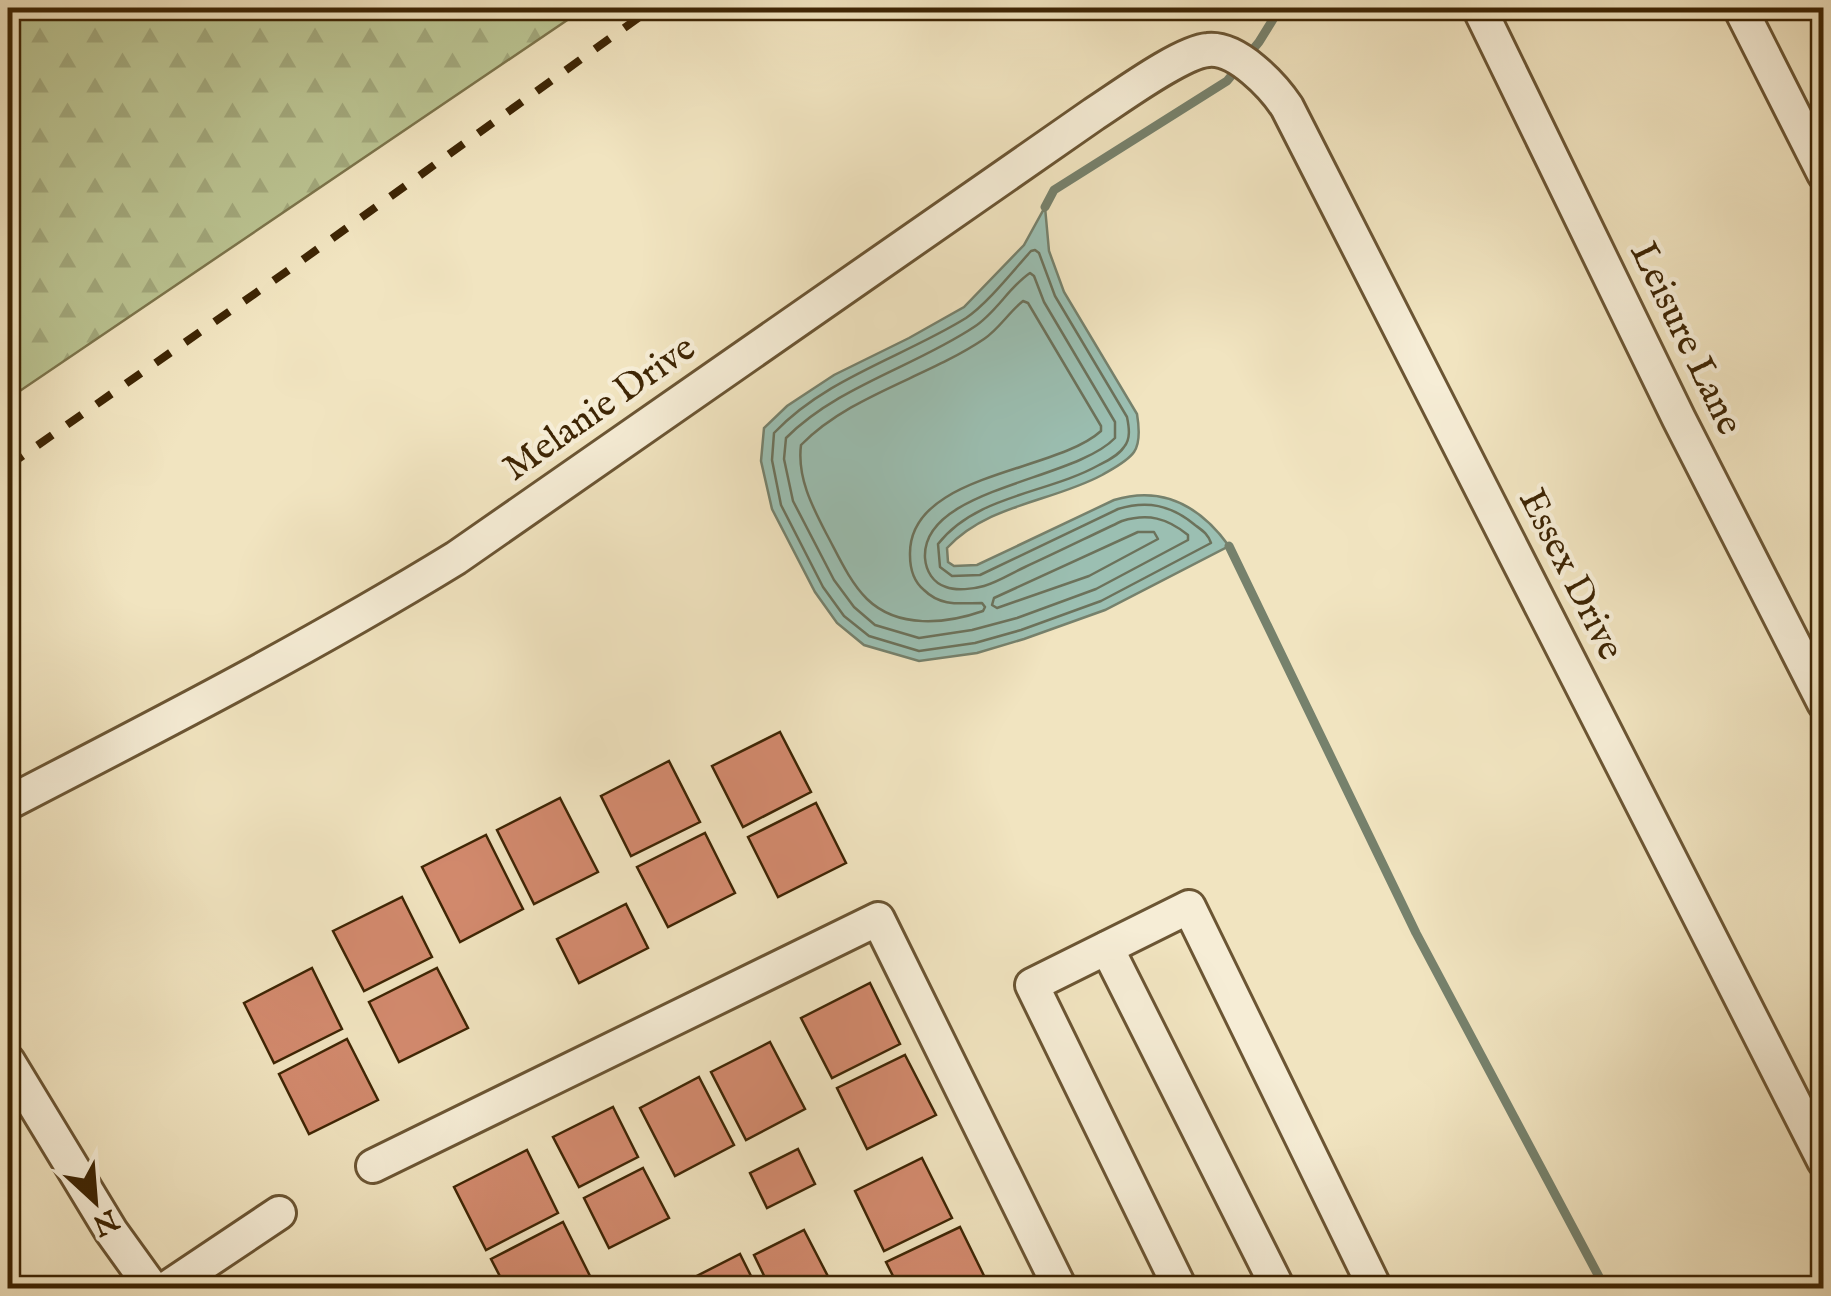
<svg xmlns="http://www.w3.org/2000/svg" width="1831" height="1296" font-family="'IM FELL English',serif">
<defs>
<pattern id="forest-firs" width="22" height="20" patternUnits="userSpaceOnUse" patternTransform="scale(2.5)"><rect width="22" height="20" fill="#bbc492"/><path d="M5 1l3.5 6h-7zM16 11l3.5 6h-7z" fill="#a2a87c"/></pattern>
</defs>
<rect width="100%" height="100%" fill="#f1e4c0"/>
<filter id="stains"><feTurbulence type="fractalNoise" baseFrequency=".002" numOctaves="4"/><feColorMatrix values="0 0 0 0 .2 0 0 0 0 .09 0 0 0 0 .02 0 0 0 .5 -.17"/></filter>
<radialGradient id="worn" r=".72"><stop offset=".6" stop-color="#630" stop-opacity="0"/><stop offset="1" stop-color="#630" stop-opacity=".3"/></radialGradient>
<path fill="url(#forest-firs)" stroke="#7c744b" stroke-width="2.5" d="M8 8H585L8 399Z"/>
<path fill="#9bbfb2" stroke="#76816c" stroke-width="2.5" d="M1045 207 1049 251 1064 292 1137 414C1139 426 1141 442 1134 452 1127 462 1112 469 1102 475 1052 502 988 504 947 548L948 562 954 566 977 565 1114 500C1163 485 1200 506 1229 546L1105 610 1024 639 977 653 919 661 864 645 837 623 815 592 772 509 761 461 764 428 787 406 834 375 909 338 964 307 1024 245Z"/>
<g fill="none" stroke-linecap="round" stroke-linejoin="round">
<g stroke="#6c725b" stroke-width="2.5">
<path d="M1035 250 1039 253 1055 296 1127 417C1129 427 1131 439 1124 447 1118 456 1107 461 1099 465 1047 494 976 495 938 544L940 567 952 576 980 575 1118 509C1147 500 1171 505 1195 525 1203 531 1208 534 1211 543L1101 601 1021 630 975 643 919 651 869 636 844 616 823 587 781 505 772 460 774 433C826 378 903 357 966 318 987 304 1013 271 1031 251Z"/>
<path d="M1030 273 1034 276 1044 302 1115 422V438C1074 481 921 488 925 558 926 571 933 583 946 587 956 591 974 589 984 586 998 582 1012 573 1025 567 1058 552 1090 536 1122 521 1148 513 1167 518 1188 535V540L1096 589 1017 618 972 630 919 638 875 625 854 607 834 580 793 501 784 459 786 438C838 386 914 367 974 327 996 313 1009 287 1030 273Z"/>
<path d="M1023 301 1028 303 1101 426V431C1055 473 908 473 910 555 910 569 913 581 924 590 941 607 961 603 982 603L985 607 983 611C946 624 898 629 867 599 849 581 838 555 826 533 812 506 797 477 801 445 850 395 926 378 984 339 999 329 1009 312 1023 301Z"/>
<path d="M1138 532H1154L1158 539 1089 576 997 608 992 605 994 598Z"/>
</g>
<g stroke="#76816c" stroke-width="9">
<path d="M1045 207 1054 190 1227 81 1259 42 1280 8"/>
<path d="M1229 546 1416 933 1605 1288"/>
</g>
</g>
<g fill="#d38a6e" stroke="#3e2504" stroke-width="2.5">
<path d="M1806 8H1824V42Z"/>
<path d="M780 732 811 792 743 827 712 766Z"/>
<path d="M669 761 700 822 631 856 601 796Z"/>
<path d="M560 798 598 872 534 904 497 830Z"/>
<path d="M816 803 846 863 778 897 748 837Z"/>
<path d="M705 833 735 893 668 927 637 867Z"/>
<path d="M486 835 523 909 460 942 422 867Z"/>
<path d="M402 897 432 957 364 991 333 931Z"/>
<path d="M626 904 648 948 579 983 557 939Z"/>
<path d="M312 968 342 1029 274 1063 244 1003Z"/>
<path d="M437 968 468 1028 399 1062 369 1002Z"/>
<path d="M870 983 900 1044 832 1078 801 1018Z"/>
<path d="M347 1039 378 1100 309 1134 279 1074Z"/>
<path d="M770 1042 805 1109 746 1140 711 1072Z"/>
<path d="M905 1055 936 1115 867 1149 837 1088Z"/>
<path d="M699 1077 734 1145 675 1176 640 1108Z"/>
<path d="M613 1107 638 1157 579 1187 553 1137Z"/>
<path d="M798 1149 815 1184 767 1208 750 1173Z"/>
<path d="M527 1150 558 1213 486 1250 454 1187Z"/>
<path d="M922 1158 952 1218 884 1251 855 1191Z"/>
<path d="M643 1168 669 1218 609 1248 584 1198Z"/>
<path d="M563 1222 595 1286 590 1288H506L491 1259Z"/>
<path d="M960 1227 990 1288H899L886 1262Z"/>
<path d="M804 1230 834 1288H770L754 1255Z"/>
<path d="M740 1254 757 1288H673Z"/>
</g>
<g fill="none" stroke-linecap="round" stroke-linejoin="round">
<g stroke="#6b5533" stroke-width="38">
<g id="minor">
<path d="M1479 8 1679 419 1824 703"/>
<path d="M1740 8 1824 174"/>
<path d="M8 803C159 725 311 647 456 558L1094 114C1119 98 1181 52 1208 50 1237 47 1273 86 1287 107L1824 1161"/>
<path d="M1107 948 1278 1288"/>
<path d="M8 1061 111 1231 152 1288"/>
<path d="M373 1166 878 919 1060 1288"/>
<path d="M167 1288 279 1213"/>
<path d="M1180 1288 1032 985 1189 907 1375 1288"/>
</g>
</g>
<use href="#minor" stroke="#f6edd6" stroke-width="32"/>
<path stroke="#3e2504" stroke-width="8" stroke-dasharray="18 18" stroke-linecap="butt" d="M8 466 283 274 652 8"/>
</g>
<g text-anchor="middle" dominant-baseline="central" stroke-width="9" stroke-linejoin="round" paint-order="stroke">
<g font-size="38" fill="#3e2504" stroke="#f6edd6">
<text transform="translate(1685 339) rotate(64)">Leisure Lane</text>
<text transform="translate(600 409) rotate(-35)">Melanie Drive</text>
<text transform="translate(1570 575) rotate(63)">Essex Drive</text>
</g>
</g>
<rect width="1831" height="1296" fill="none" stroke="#f1e4c0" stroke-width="40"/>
<rect x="10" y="10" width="1811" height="1276" fill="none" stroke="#3e2504" stroke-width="5"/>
<rect x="20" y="20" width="1791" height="1256" fill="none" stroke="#3e2504" stroke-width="2.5"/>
<g transform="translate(95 1201) rotate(154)" stroke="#f6edd6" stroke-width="8" paint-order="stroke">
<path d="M0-8L18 38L0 25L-18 38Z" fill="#3e2504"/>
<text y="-15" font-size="28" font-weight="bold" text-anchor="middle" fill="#3e2504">N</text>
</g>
<rect width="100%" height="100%" filter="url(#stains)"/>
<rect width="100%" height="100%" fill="url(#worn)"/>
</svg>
